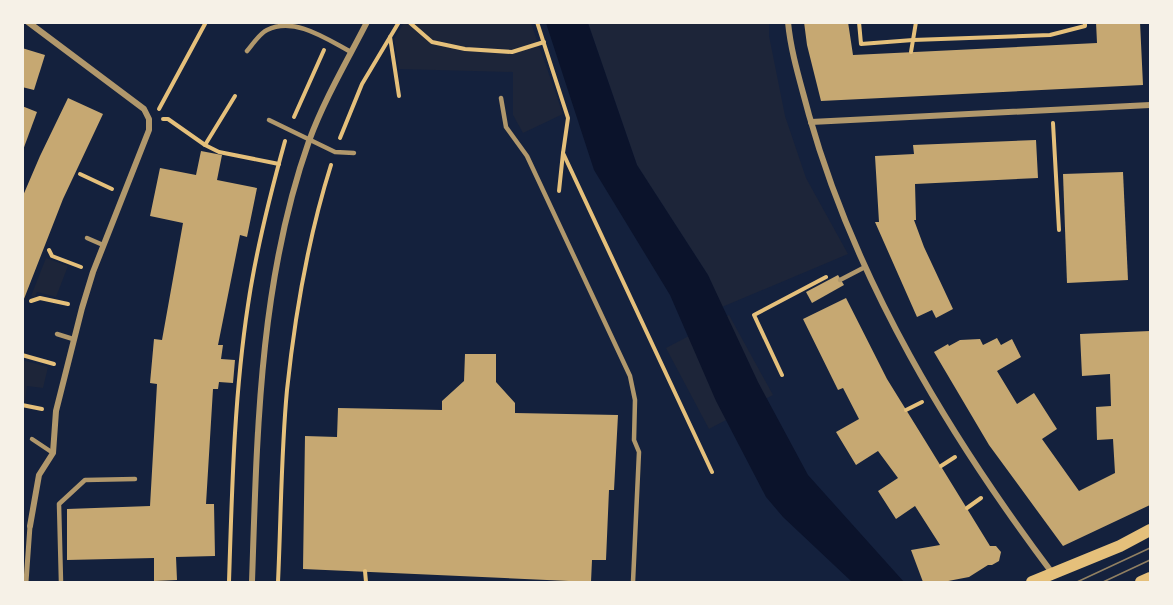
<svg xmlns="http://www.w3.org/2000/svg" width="1173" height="605" font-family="Raleway,sans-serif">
<rect width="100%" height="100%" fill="#14213d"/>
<g fill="#1d2539">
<path d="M404 23H531L563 114 523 133 513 115V72L399 69 394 39Z"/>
<path d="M588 23H769V36L785 116 806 178 848 254 722 307 708 275 637 165Z"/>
<path d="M46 258 68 266 56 297 37 292 35 297 31 296Z"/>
<path d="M729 315 773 395 709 429 666 348Z"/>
<path d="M22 360 48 367 43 388 27 386 25 401H23Z"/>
</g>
<path fill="#0b132b" d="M546 23H588L637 165 708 275 758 382 808 475 904 582H852L783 517 766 497 716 401 670 295 594 170Z"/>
<g fill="#c6a872">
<path d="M804 22H848L853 55 1097 43 1096 22H1140L1143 85 821 101 807 45Z"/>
<path d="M22 48 45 55 34 90 22 87Z"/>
<path d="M68 98 103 114 63 199 22 304V198L40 156Z"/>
<path d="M22 106 37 112 23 150H22Z"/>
<path d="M1036 140 1038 178 915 184 916 220H914L924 247 953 309 936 318 932 310 917 317 875 222H879L875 156 914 154 913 145Z"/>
<path d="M201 151 222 155 217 180 257 188 247 237 240 235 218 345H223L221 359 235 360 233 383 219 382 218 389H213L206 504H214L215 556 176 557 177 580 154 581V558L67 560V509L150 506 157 384 150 383 154 339 162 340 183 223 150 216 160 168 196 175Z"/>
<path d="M1123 172 1128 280 1067 283 1063 174Z"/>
<path d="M838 275 844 285 812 303 806 292Z"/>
<path d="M846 298 887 379 926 442 990 546H996L1001 552 999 561 992 565H988L969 577 943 582H923L911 550 940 545 915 506 896 519 878 491 898 478 878 451 856 465 836 432 859 419 843 388 838 390 803 319Z"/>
<path d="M1150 331V505L1063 546 989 445 934 352 948 344 949 346 960 340 980 339 983 345 997 338 1001 345 1012 339 1021 357 997 371 1017 404 1034 393 1057 429 1042 439 1079 491 1115 473 1113 439 1097 440 1096 407 1111 406 1110 374 1082 376 1080 334Z"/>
<path d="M465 354H496V382L515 403V413L618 415 614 490H609L606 560H592L591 582 303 569 305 436 337 437 338 408 442 410V401L464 381Z"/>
</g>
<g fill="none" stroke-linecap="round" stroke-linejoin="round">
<g stroke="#e5c07b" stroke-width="4">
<path d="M409 22 432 42 465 49 512 52 544 42"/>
<path d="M537 22 568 118 563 153 712 472"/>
<path d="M859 22 861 44 913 40 1050 35 1085 26V22"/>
<path d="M390 37 399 96"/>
<path d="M911 52 916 22"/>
<path d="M159 109 206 22"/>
<path d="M294 117 324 50"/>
<path d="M163 119H168L205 145 219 152 279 164"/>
<path d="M1053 123 1059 230"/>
<path d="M340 138 362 84 399 22"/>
<path d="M205 145 235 96"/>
<path d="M80 174 112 189"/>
<path d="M559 191 563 153"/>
<path d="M49 250 52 256 81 267"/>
<path d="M31 301 40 298 68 304"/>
<path d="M22 355 54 364"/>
<path d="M782 375 754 315 826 277"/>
<path d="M22 405 42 409"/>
<path d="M906 410 922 402"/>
<path d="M941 466 955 457"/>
<path d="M967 508 981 498"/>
<path d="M365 571 366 582"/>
<path d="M229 582C232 490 234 397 248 305 256 250 270 195 285 141"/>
<path d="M278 582C281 519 281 454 287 390 295 314 308 238 331 165"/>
</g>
<g stroke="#b1986c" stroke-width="4.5">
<path d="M247 51C253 44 259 34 267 30 295 16 328 40 351 52"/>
<path d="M501 98 506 127 527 156 630 376 635 400 634 440 639 452 633 582"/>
<path d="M269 120 335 152 354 153"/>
<path d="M87 238 103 245"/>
<path d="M840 280 865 267"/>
<path d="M57 334 73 339"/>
<path d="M32 439 53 453"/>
<path d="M61 582 59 504 85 480 135 479"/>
</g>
<path stroke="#b1986c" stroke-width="5" d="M26 582 30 526"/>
<g stroke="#b1986c" stroke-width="6">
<path d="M28 22 144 109 149 119V130L93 272 82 308 56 411 53 453 39 475 30 526"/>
<path d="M788 22C791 54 801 84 809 115 856 282 950 437 1053 574"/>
<path d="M811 122 1150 105"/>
<path d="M252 582C257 435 259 282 309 141 324 100 347 61 367 22"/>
</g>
<g stroke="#e5c07b" stroke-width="12">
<path d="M1032 582 1120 546 1150 530"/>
<path d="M1141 582 1150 578"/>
</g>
<g stroke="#918062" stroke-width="1.5">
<path d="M1077 582 1150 548"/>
<path d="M1103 582 1150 560"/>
</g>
</g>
<rect width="1173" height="605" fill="none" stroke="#f6f1e7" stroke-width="48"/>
</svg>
